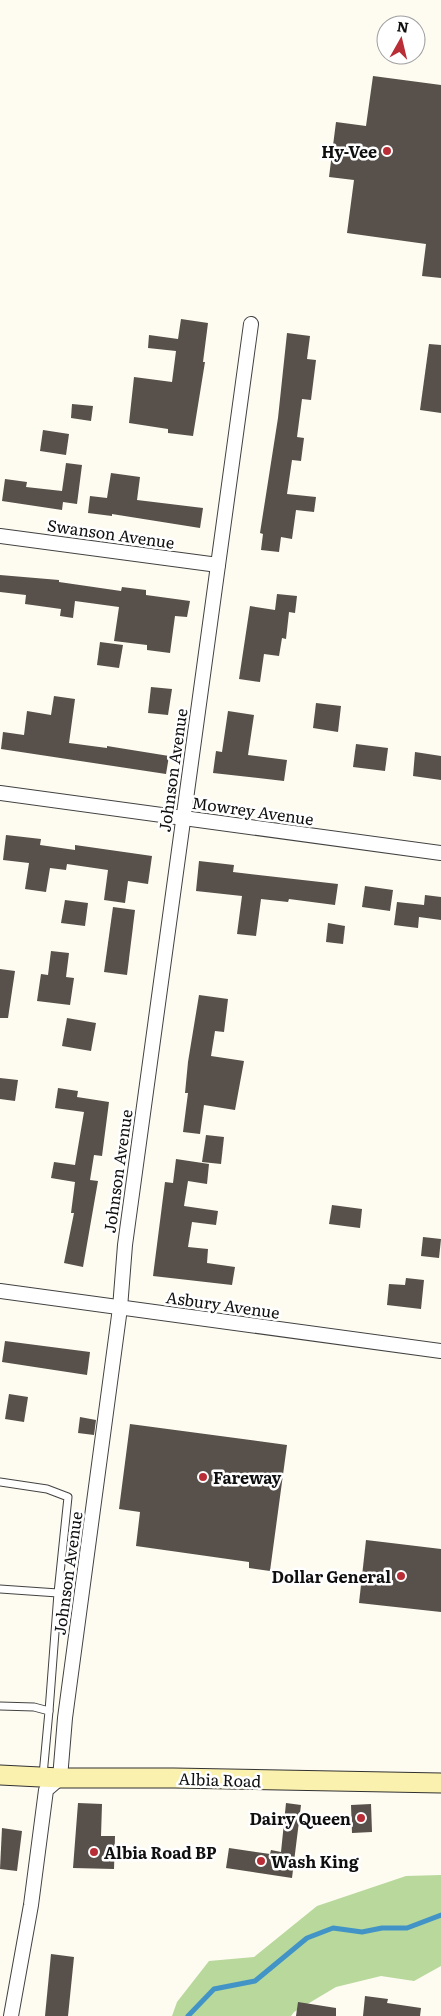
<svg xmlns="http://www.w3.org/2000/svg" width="441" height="2016" font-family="Literata,serif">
<rect width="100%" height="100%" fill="#fefbf1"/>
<path fill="#b8d89c" d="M441 1875V1966L414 1981 381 1976 336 1987 294 2012 291 2016H172L177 2002 209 1961 254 1957 317 1906 406 1876Z"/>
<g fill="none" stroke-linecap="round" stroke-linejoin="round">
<path stroke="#4294c7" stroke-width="5" d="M188 2016 214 1989 255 1981 307 1938 333 1928 362 1932 382 1928H407L441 1915"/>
</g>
<g fill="#57504b">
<path d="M373 76 441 85V278L422 276 426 244 347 233 354 180 329 177 336 122 366 126Z"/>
<path d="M181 319 208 323 203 362H205L193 436 168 433V429L129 423 134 377 172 382 176 351 148 348 149 335 178 339Z"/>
<path d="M287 333 310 336 307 359 316 360 311 400 302 399 297 437 304 438 301 461 292 460 287 494 316 497 314 512 296 510 292 539 281 537 279 552 261 550 263 534 260 533 278 418Z"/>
<path d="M429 344 441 345V413L420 410Z"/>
<path d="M72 404 93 406 91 421 71 418Z"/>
<path d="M43 430 69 434 66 455 40 451Z"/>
<path d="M66 463 82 465 77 504 63 502 62 510 2 501 5 479 27 482 26 487 62 491Z"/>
<path d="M111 473 140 477 137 500 203 508 200 528 112 514V516L88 513 90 496 107 498Z"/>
<path d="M0 575 59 580V582L121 591 122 587 146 590V595L190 601 187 617 175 616 170 653 147 650V645L114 641 119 607 75 601 73 618 60 616 61 609 25 604 26 595 0 592Z"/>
<path d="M277 594 297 596 295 613 289 612 286 639 282 638 279 656 264 654 260 682 239 679 250 606 275 610Z"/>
<path d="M100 642 123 645 119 668 97 665Z"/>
<path d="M151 687 172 689 168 715 148 713Z"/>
<path d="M54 696 75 699 69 743 107 748V746L169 756 166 774 1 749 3 732 24 735 27 711 51 715Z"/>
<path d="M316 703 341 706 338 732 313 728Z"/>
<path d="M228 711 254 715 248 755 287 760 284 781 213 773 216 751 222 752Z"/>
<path d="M356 744 388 748 385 771 353 767Z"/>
<path d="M415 752 441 756V780L413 776Z"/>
<path d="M6 835 41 839 40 845 75 850V845L152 856 148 884 128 881 125 903 104 900 108 870 67 864 66 870 50 868 46 892 25 889 29 863 3 860Z"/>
<path d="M199 861 234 865 233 872 338 884 335 905 289 899 288 902 261 899 256 936 237 934 242 896 196 891Z"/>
<path d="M365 886 393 890 390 911 362 907Z"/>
<path d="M425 895 441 897V920L419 917 418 928 394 925 397 902 424 905Z"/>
<path d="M65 900 88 903 85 926 61 923Z"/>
<path d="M113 907 135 910 127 975 104 972Z"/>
<path d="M328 923 345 926 343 944 326 942Z"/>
<path d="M51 951 69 953 66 977 74 978 70 1005 37 1001 41 974 48 975Z"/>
<path d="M0 969 15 971 8 1018H0Z"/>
<path d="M199 995 228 999 224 1032 215 1031 211 1056 244 1061 235 1110 204 1105 200 1134 183 1132 188 1093H185L188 1062Z"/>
<path d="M67 1018 96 1023 91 1051 62 1046Z"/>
<path d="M0 1078 18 1080 15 1101 0 1099Z"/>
<path d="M58 1088 78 1091 77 1097 109 1102 102 1156 94 1155 90 1180 98 1181 83 1267 64 1263 74 1213H71L75 1182 51 1178 54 1162 75 1165 84 1112 55 1108Z"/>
<path d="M206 1135 224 1137 221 1164 202 1162Z"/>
<path d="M176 1159 209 1164 207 1184 188 1181 184 1206 218 1211 216 1225 192 1222 188 1247 208 1249 207 1263 235 1267 232 1285 153 1276 165 1182 173 1183Z"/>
<path d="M332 1205 362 1209 360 1228 329 1224Z"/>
<path d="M423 1237 441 1239 439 1258 421 1256Z"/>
<path d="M406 1278 424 1280 421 1309 387 1305 389 1284 405 1285Z"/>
<path d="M5 1341 90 1352 87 1375 2 1362Z"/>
<path d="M9 1394 28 1397 24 1422 5 1419Z"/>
<path d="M80 1417 96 1420 94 1435 78 1433Z"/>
<path d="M130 1424 287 1445 270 1571 249 1568V1562L136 1546 140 1512 119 1509Z"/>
<path d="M366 1540 441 1549V1612L359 1603Z"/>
<path d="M78 1803 102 1804 101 1836H115L114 1869 73 1868Z"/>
<path d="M286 1803 301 1805 292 1878 226 1868 229 1848 270 1854 271 1850 281 1852Z"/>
<path d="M371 1804 372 1832 352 1833 351 1805Z"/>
<path d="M2 1828 22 1831 17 1871 0 1869Z"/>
<path d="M51 1954 74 1957 68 2016H45Z"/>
<path d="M365 1996 388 1999 387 2003 421 2008 420 2016H363Z"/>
<path d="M298 2002 336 2008V2016H296Z"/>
</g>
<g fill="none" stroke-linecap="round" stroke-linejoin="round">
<g stroke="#424242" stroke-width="9">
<g id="lane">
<path d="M0 1482 47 1489 68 1497 58 1593 49 1711"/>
<path d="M0 1589 58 1593"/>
<path d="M0 1706 34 1707 49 1711 43 1775"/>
</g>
</g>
<g stroke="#424242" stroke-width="16">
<g id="street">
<path d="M0 536 218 565"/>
<path d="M0 793 441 853"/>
<path d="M0 1291 441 1351"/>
<path d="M11 2016 31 1905 46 1790 60 1778 65 1718 120 1308 125 1245 251 324"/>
</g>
</g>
<g stroke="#313131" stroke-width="21">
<path id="secondary" d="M0 1775 60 1778H174L441 1783"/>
</g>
<use href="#lane" stroke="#fff" stroke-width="7"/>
<use href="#street" stroke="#fff" stroke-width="14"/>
<use href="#secondary" stroke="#fbf1af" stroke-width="19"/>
</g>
<g fill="#b92d36" stroke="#fff" stroke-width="2">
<circle cx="387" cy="151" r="5"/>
<circle cx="203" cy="1477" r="5"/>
<circle cx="401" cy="1576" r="5"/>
<circle cx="361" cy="1818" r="5"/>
<circle cx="94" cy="1852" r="5"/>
<circle cx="261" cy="1861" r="5"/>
</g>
<g text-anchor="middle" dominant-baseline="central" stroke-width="5" stroke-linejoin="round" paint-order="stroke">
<g font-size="16" font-weight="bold" fill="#0f0f0f" stroke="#fff" text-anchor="end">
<text x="377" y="151">Hy-Vee</text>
<text x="213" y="1477" text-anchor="start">Fareway</text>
<text x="391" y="1576">Dollar General</text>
<text x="351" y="1818">Dairy Queen</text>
<text x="104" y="1852" text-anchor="start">Albia Road BP</text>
<text x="271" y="1861" text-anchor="start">Wash King</text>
</g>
<g font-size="16" fill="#0f0f0f" stroke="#fff">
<text transform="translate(111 533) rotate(8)">Swanson Avenue</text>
<text transform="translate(172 770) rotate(-82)">Johnson Avenue</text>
<text transform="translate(253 810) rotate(8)">Mowrey Avenue</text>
<text transform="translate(117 1171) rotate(-82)">Johnson Avenue</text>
<text transform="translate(223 1304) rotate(8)">Asbury Avenue</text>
<text transform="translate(67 1573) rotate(-82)">Johnson Avenue</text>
<text transform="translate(220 1779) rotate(2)">Albia Road</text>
</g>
</g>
<g transform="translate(401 40) rotate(8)"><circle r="24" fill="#ffffff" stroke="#9f9f9f"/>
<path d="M0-4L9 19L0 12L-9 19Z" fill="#b92d36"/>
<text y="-8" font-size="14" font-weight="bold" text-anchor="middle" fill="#0f0f0f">N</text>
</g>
</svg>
